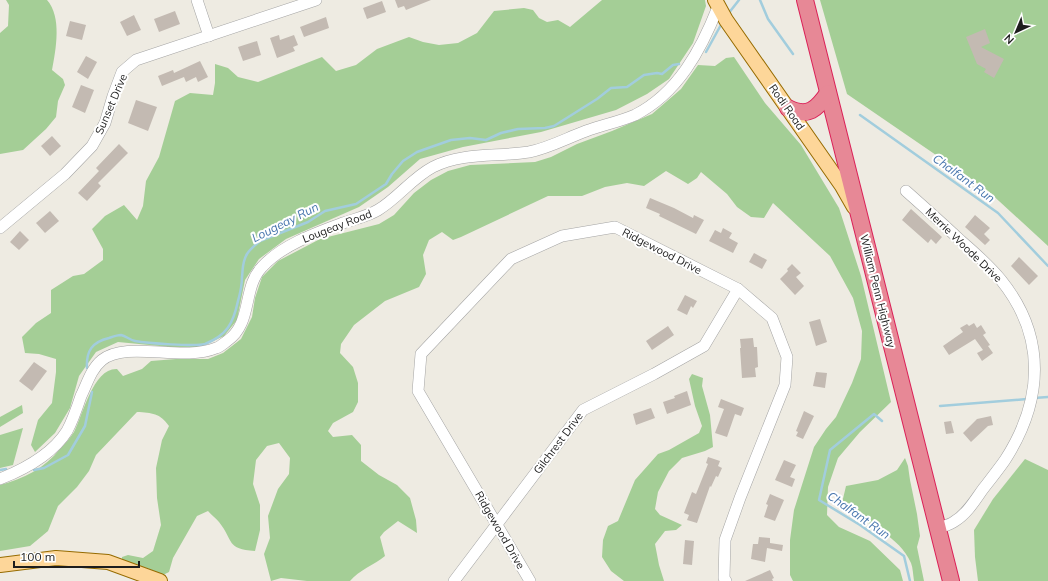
<svg xmlns="http://www.w3.org/2000/svg" width="1048" height="581" font-family="Mulish,sans-serif">
<rect width="100%" height="100%" fill="#eeebe2"/>
<g fill="#a4ce96">
<path d="M6 0H47C62 17 56 49 52 70L63 79 65 85 58 101 56 117 46 129 23 150 0 154V33L8 26 9 5Z"/>
<path d="M602 0H705L706 6 693 43 669 79 647 94 616 110 541 132 463 147 420 159 388 187 359 207 286 239 259 259 245 280 237 320 224 336 198 348 170 347 118 342 96 352 79 376 70 408 55 433 35 452 31 445 38 420 52 403 56 372V359L39 354 25 353 22 337 36 323 51 313V290L73 276 84 274 103 260V249L92 229 105 216 124 205 137 220 143 206 146 181 159 157 175 101 190 93 213 95 215 83V64L228 68 238 77 258 82 322 57 336 71 356 65 377 49 409 37 423 42 439 45 458 43 477 33 494 11 524 8 533 10 539 18 547 22 558 20 570 27Z"/>
<path d="M820 0H1048V246L987 190 847 94Z"/>
<path d="M734 57 765 103 801 145 839 208 861 276 891 402 860 432 838 458 828 487 827 515 839 527 870 541 900 570 903 581H793L790 575V540L794 510 814 447 826 429 836 417 852 383 861 359 862 331 853 298 830 256 773 203 764 218 751 217 737 207 727 194 701 172 697 178 688 184 666 171 644 186 627 183 605 187 582 196H548L461 237 453 240 442 232 429 240 423 255 426 274 419 287 385 301 354 325 341 344 340 353 353 367 358 383V402L353 412 333 423 328 431 333 437 352 435 361 445V461L379 475 397 485 410 498 416 520 417 533 398 521 384 532 380 537 385 556C374 565 359 570 350 581H307L281 578 271 581 264 554 270 538 268 516 278 489 289 474 290 458 279 443 267 446 256 460 253 484 260 505V530L255 551C226 549 234 541 219 522 216 518 211 515 208 511L197 516 173 558 169 572 163 575 147 568 122 562V557L128 555 143 558 153 551 161 525 157 498 156 468 162 440 169 426C160 413 152 413 137 412L96 455 89 471 77 487 58 506 48 531 30 546 0 551V485C23 479 45 468 60 449 65 444 70 438 74 432 83 415 93 368 117 369L123 376 142 369 151 361 176 359H208L223 353 241 339 252 317 255 298 262 277 278 261 320 239 379 224 394 215 414 193 431 180 448 171 470 165 535 162 551 157 577 144 612 131 652 114 681 89 698 65 715 66 726 58Z"/>
<path d="M692 374 703 378 702 386 710 415 713 447 705 451 682 458 669 471 658 492 655 509 660 515 682 525 676 530 665 531 655 544 659 565 664 581H624L611 571 602 557 603 540 608 526 618 521 635 480 658 454 669 450 699 433 702 426 695 406 689 379Z"/>
<path d="M22 405 23 413 0 427V417Z"/>
<path d="M23 428 13 465 0 468V435Z"/>
<path d="M905 458 908 466 910 480 917 514 920 536 917 547 924 581H914C913 575 913 568 911 563 898 533 863 525 842 503L846 486 878 480 897 470Z"/>
<path d="M1025 459 1048 470V581H978L975 557 974 530 993 499Z"/>
</g>
<g fill="none" stroke-linecap="round" stroke-linejoin="round">
<g stroke="#a2cddd" stroke-width="2.5">
<path d="M760 0 768 19 793 54"/>
<path d="M728 14 739 0"/>
<path d="M706 52 722 23"/>
<path d="M860 115 998 213 1048 266"/>
<path d="M87 368C86 351 92 342 109 338 112 337 117 335 121 335 126 336 130 340 135 341 146 343 196 347 205 344 227 335 233 324 238 301 240 294 242 285 242 277 243 269 242 262 247 254 250 249 255 245 260 241L308 222 325 211 356 204 386 184 392 174 403 161 417 152 451 140 470 138 486 140 501 133 518 129 545 128 554 126 597 99 611 88 627 87 644 75 657 73 662 74 673 65 679 64"/>
<path d="M1034 398 1048 397"/>
<path d="M940 406 1027 399"/>
<path d="M882 421 874 414 830 450 819 500 860 525 904 556 910 581"/>
<path d="M0 470 6 469"/>
<path d="M34 470 44 468 68 455 85 426 92 392"/>
</g>
</g>
<g fill="#c3bab2">
<path d="M395 0H431L406 10 404 6 398 8Z"/>
<path d="M382 1 386 12 367 19 363 8Z"/>
<path d="M175 11 180 24 159 32 154 19Z"/>
<path d="M134 15 141 30 127 36 120 22Z"/>
<path d="M326 17 329 28 304 37 300 27Z"/>
<path d="M70 21 86 25 82 40 66 36Z"/>
<path d="M985 29 990 43 981 47 1004 59 994 78 984 72 986 69 977 64 966 37Z"/>
<path d="M279 35 280 40 294 35 298 45 293 47 295 51 277 58 270 38Z"/>
<path d="M257 41 261 55 243 61 238 47Z"/>
<path d="M86 56 97 62 88 79 77 72Z"/>
<path d="M200 61 208 77 198 82 196 77 186 82 184 77 162 86 158 76 173 70 174 73Z"/>
<path d="M81 85 94 90 85 113 72 107Z"/>
<path d="M136 100 157 107 148 131 128 123Z"/>
<path d="M52 136 61 146 50 156 41 146Z"/>
<path d="M119 144 128 153 98 183 101 186 87 201 78 193 99 171 96 168Z"/>
<path d="M650 198 674 208 693 218 694 215 704 220 696 234 659 216 660 214 646 208Z"/>
<path d="M911 209 942 237 936 244 931 239 928 243 902 220Z"/>
<path d="M50 211 59 221 45 233 36 223Z"/>
<path d="M975 215 990 228 984 234 990 240 985 245 965 227Z"/>
<path d="M723 228 732 233 729 238 738 243 733 253 709 241 715 230 721 233Z"/>
<path d="M20 231 29 240 19 250 10 242Z"/>
<path d="M754 253 767 260 762 269 749 262Z"/>
<path d="M1019 257 1038 276 1029 285 1011 266Z"/>
<path d="M792 264 801 273 796 277 804 286 795 295 780 279 788 271 787 269Z"/>
<path d="M685 295 697 301 693 308 691 306 687 315 677 310Z"/>
<path d="M820 319 827 342 816 346 809 322Z"/>
<path d="M974 323 977 328 981 325 986 333 983 335 990 345 988 346 993 353 982 361 977 353 983 350 975 339 949 355 943 346 963 332 960 328 967 324 969 326Z"/>
<path d="M668 326 674 335 652 350 646 341Z"/>
<path d="M753 338 754 347H757L758 367 755 368 756 377 742 378 740 348H741L740 339Z"/>
<path d="M34 362 47 371 32 391 19 381Z"/>
<path d="M816 372 827 373 825 388 813 386Z"/>
<path d="M687 391 691 405 667 414 663 402 675 398 674 396Z"/>
<path d="M721 399 744 408 741 416 735 414 727 437 715 433 724 409 718 407Z"/>
<path d="M651 408 655 418 636 425 633 414Z"/>
<path d="M804 411 814 416 803 439 796 436 798 432 796 431Z"/>
<path d="M991 416 993 425 988 426 971 442 963 433 977 419Z"/>
<path d="M951 421 954 433 946 434 944 422Z"/>
<path d="M708 457 720 461 718 466 722 468 718 477 716 476 711 487 710 486 697 523 687 520 689 515 684 513 692 492 696 494 708 464 706 463Z"/>
<path d="M784 460 796 465 790 477 795 479 792 487 775 480Z"/>
<path d="M770 494 784 500 775 521 764 517 768 505 766 504Z"/>
<path d="M759 537 770 538V543L783 545 782 551 767 548 765 562 751 559 753 544H758Z"/>
<path d="M685 540 694 541 692 565 683 564Z"/>
<path d="M770 570 774 578 772 579 773 581H745Z"/>
</g>
<g fill="none" stroke-linecap="round" stroke-linejoin="round">
<g stroke="#a4a4a4" stroke-width="12">
<g id="minor">
<path d="M197 0 209 36"/>
<path d="M906 191C924 207 942 223 960 240 975 253 989 265 1001 280 1047 337 1043 401 1005 460 998 470 990 480 983 489 975 500 967 514 955 521 950 525 944 526 938 528"/>
<path d="M0 228 65 174 92 146 105 123 113 96 122 72 136 60 316 0"/>
<path d="M0 479C25 469 52 455 67 431 73 420 77 408 81 396 87 384 91 369 102 360 127 340 182 362 216 348 220 347 224 343 227 341 253 323 242 288 262 267 282 245 316 233 343 223 355 219 368 216 378 210 398 198 412 178 433 167 462 152 498 157 529 152 549 148 567 138 586 131 602 125 619 122 635 115 678 93 701 50 718 7"/>
<path d="M454 581 583 410 654 374 704 346 738 289"/>
<path d="M530 581 418 391 421 354 511 259 562 236 615 227 738 289 772 318 787 357 785 385 740 498 725 540 724 578 726 581"/>
</g>
</g>
<g stroke="#966b00" stroke-width="16">
<g id="major">
<path d="M715 0 726 20 842 186 854 207"/>
<path d="M0 565 56 558 108 562 160 581"/>
</g>
</g>
<g stroke="#db2158" stroke-width="18">
<g id="highway">
<path d="M805 0 951 581"/>
<path d="M788 108C808 118 817 109 828 93"/>
</g>
</g>
<use href="#minor" stroke="#fff" stroke-width="11"/>
<use href="#major" stroke="#fdd699" stroke-width="14"/>
<use href="#highway" stroke="#e78896" stroke-width="16"/>
</g>
<g text-anchor="middle" dominant-baseline="central" stroke-width="4" stroke-linejoin="round" paint-order="stroke">
<g font-size="11" fill="#1d1d1d" stroke="#fff">
<text transform="translate(111 104) rotate(-67)">Sunset Drive</text>
<text transform="translate(787 107) rotate(55)">Rodi Road</text>
<text transform="translate(337 226) rotate(-21)">Lougeay Road</text>
<text transform="translate(964 245) rotate(44)">Merrie Woode Drive</text>
<text transform="translate(662 251) rotate(27)">Ridgewood Drive</text>
<text transform="translate(878 291) rotate(76)">William Penn Highway</text>
<text transform="translate(558 443) rotate(-53)">Gilchrest Drive</text>
<text transform="translate(500 530) rotate(60)">Ridgewood Drive</text>
</g>
<g font-size="12" font-style="italic" fill="#4876ae" stroke="#fff">
<text transform="translate(964 178) rotate(36)">Chalfant Run</text>
<text transform="translate(285 222) rotate(-27)">Lougeay Run</text>
<text transform="translate(859 515) rotate(35)">Chalfant Run</text>
</g>
</g>
<g transform="translate(1016 32) rotate(224)" stroke="#ffffff" stroke-width="3" paint-order="stroke">
<path d="M0-3L7 15L0 10L-7 15Z" fill="#1d1d1d"/>
<text y="-6" font-size="11" font-weight="bold" text-anchor="middle" fill="#1d1d1d">N</text>
</g>
<path d="M14 561v6h125v-6" fill="none" stroke="#1d1d1d" stroke-width="2"/>
<text x="20" y="561" font-size="12" fill="#1d1d1d" stroke="#ffffff" stroke-width="3" paint-order="stroke">100 m</text>
</svg>
